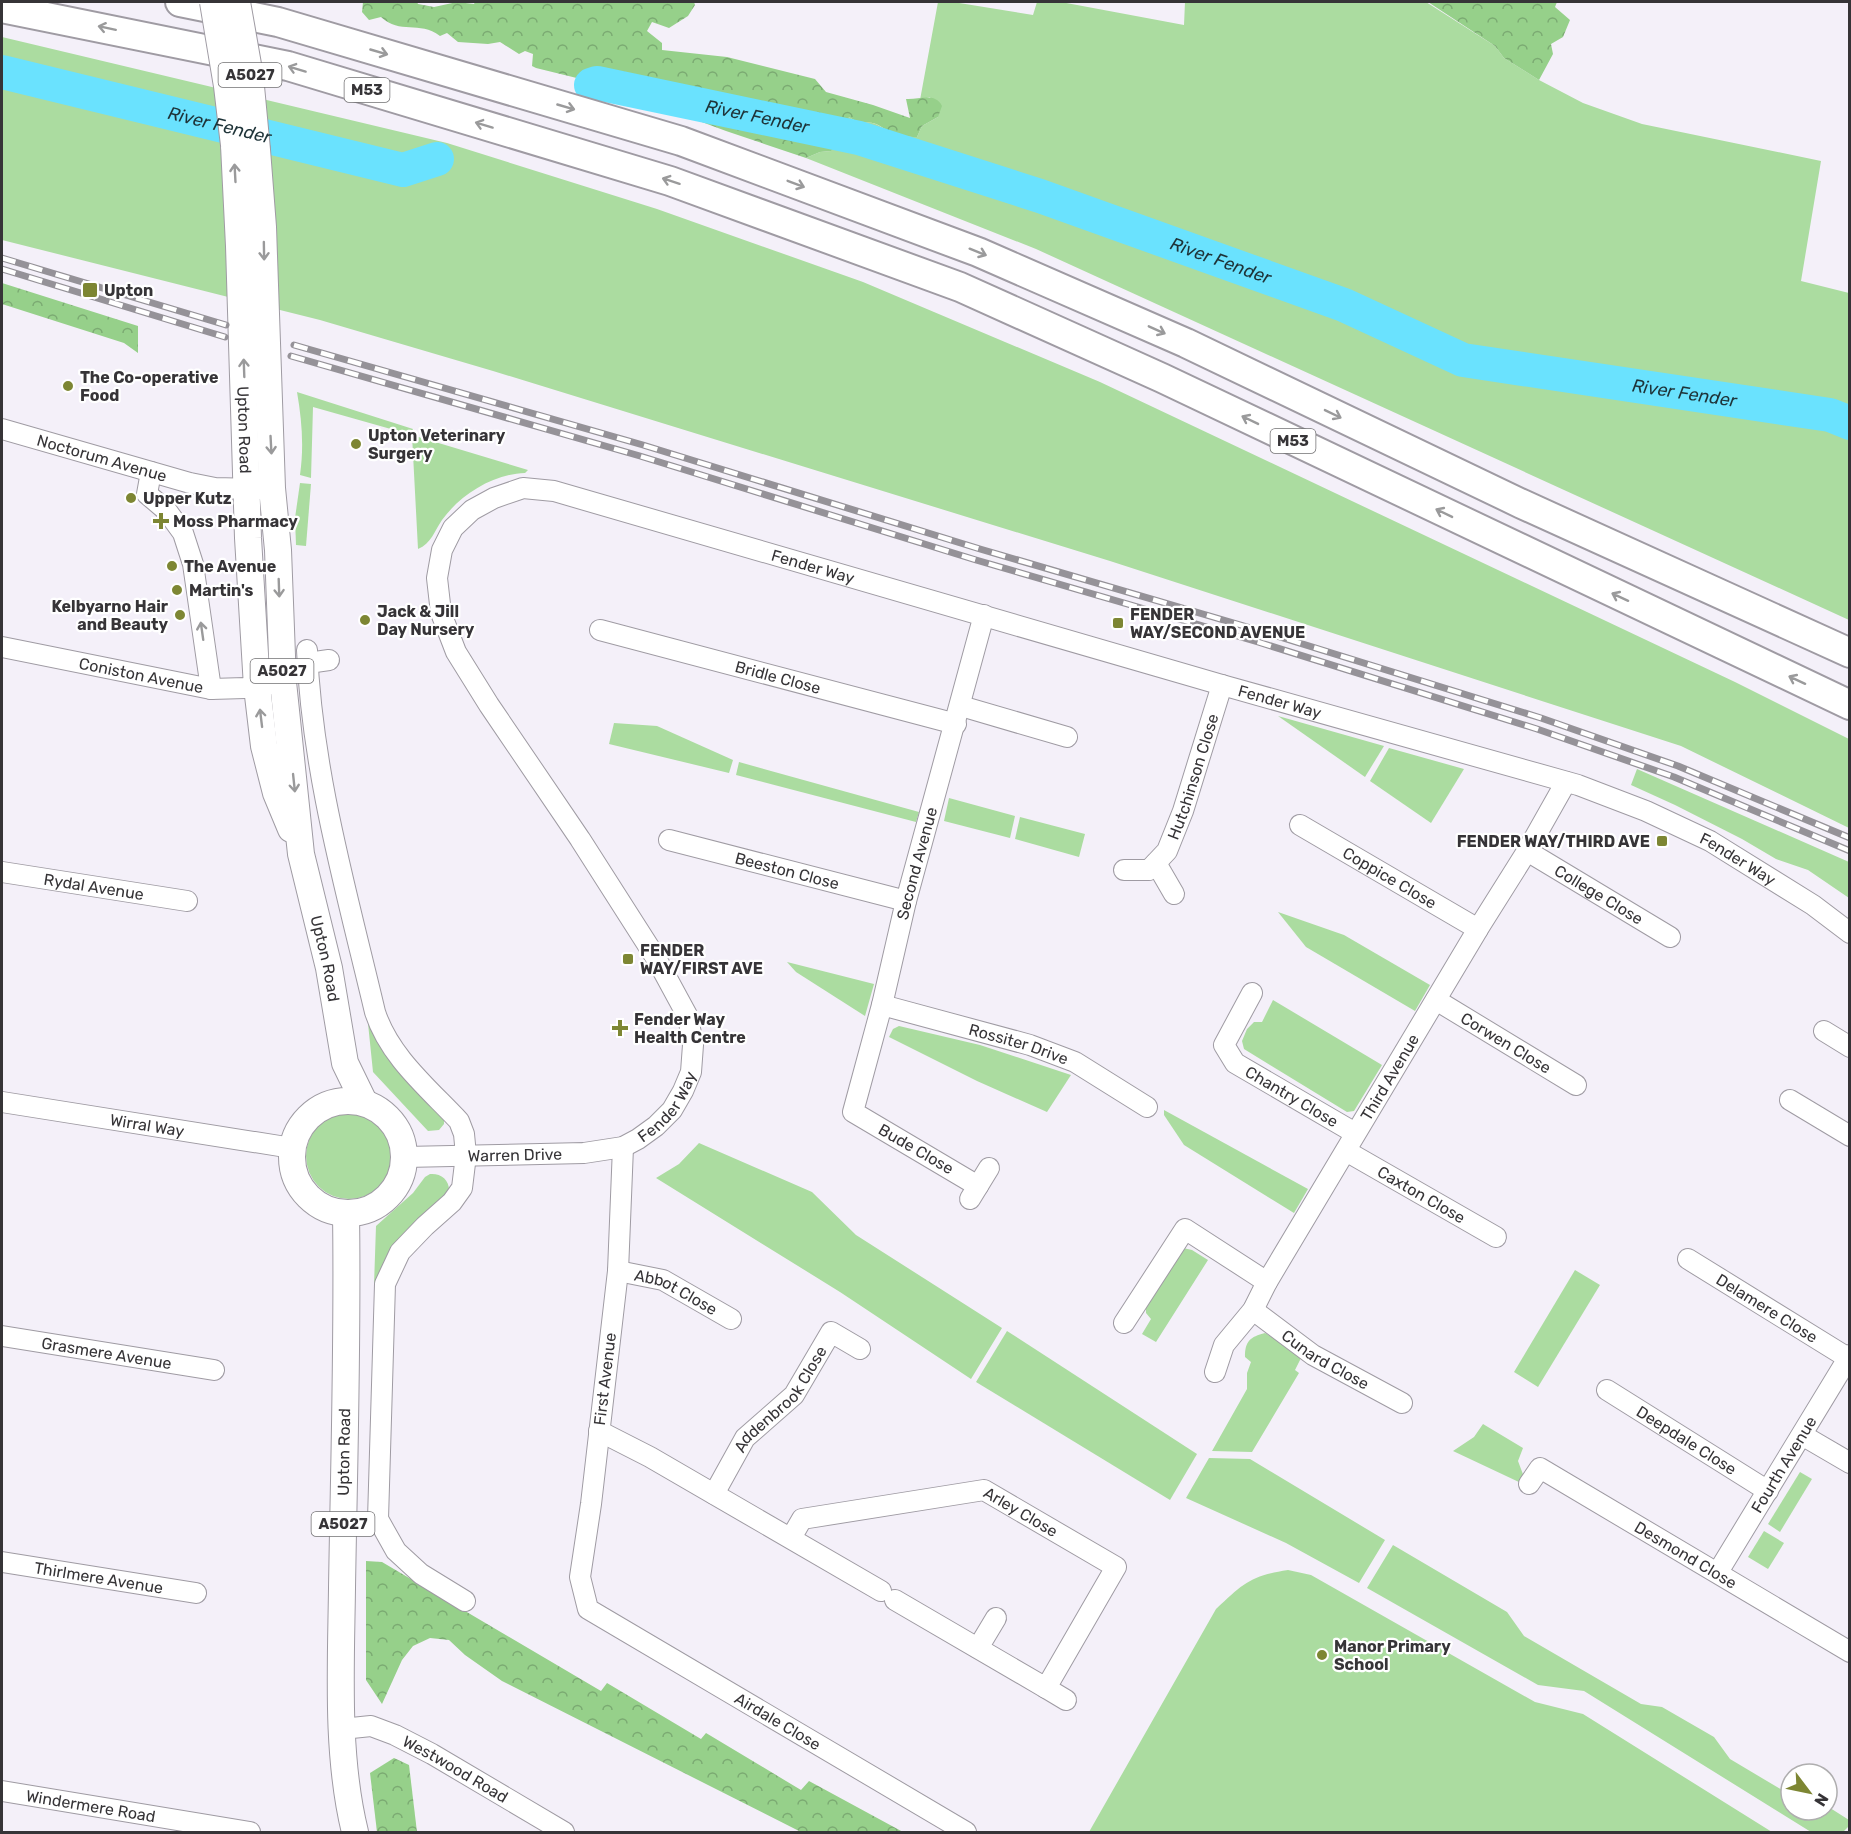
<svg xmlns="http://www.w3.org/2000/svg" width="1851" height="1834" font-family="Rubik,sans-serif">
<defs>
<pattern id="forest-crowns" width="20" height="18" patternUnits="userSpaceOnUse" patternTransform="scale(1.5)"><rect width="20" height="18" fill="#96d08a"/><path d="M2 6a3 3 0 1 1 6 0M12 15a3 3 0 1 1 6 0" fill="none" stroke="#7baa72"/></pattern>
</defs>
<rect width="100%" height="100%" fill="#f4f0f9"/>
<g fill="#abdca0">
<path d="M938 2H953L1033 15 1037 2H1061L1184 25 1185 2H1426L1495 46 1504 58 1539 80 1583 103 1642 124 1821 161 1801 281 1849 293V620L1036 249 806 158 820 152 831 151 849 117 861 124C873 120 877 125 888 131 896 136 907 137 917 137L922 126 938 117 930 97 920 100Z"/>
<path d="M2 37 447 143 657 209 863 282 1100 382 1735 682 1849 739V828L1681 746 1110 561 493 371 320 320 2 240Z"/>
<path d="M297 392 413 429 412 435 528 470 525 473C493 474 460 495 442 520 435 530 431 544 418 549L412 435 313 407 311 478 300 475C304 447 302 421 297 392Z"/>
<path d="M300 483 311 484 306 546 296 545 295 518Z"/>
<path d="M1278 716 1384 746 1365 777Z"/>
<path d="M614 723 657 726 733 760 729 773 609 744Z"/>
<path d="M1389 748 1464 769 1431 823 1370 781Z"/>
<path d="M739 762 919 812 916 822 736 775Z"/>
<path d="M1637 769 1849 862V898L1808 870 1776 859 1742 839 1675 805 1631 785Z"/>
<path d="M949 798 1015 816 1010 838 944 821Z"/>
<path d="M1020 817 1085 834 1079 857 1015 839Z"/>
<path d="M1278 912 1344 935 1430 985 1415 1011 1306 947Z"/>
<path d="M787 962 874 984 865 1016 796 972Z"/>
<path d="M1273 1000 1382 1065 1354 1111 1347 1112 1244 1049 1242 1041 1247 1029 1254 1022H1262Z"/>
<path d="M366 1004 375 1038 397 1071 444 1117V1124L439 1130 428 1131 373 1072Z"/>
<path d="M899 1026 980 1045 1071 1075 1047 1112 977 1081 889 1037 893 1029Z"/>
<path d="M1164 1110 1308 1189 1294 1213 1184 1145 1164 1115Z"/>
<circle cx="349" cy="1156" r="43"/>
<path d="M699 1143 812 1192 856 1235 1002 1328 971 1379 840 1292 656 1178 679 1164Z"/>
<path d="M430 1174C441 1173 450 1180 449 1192L382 1269 374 1285 376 1226 413 1193 425 1177Z"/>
<path d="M1183 1248 1192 1250 1208 1260 1156 1342 1142 1334 1151 1319 1146 1313V1305Z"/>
<path d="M1575 1270 1600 1285 1538 1387 1514 1372Z"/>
<path d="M1007 1331 1197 1454 1170 1500 976 1382Z"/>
<path d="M1265 1333 1302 1356 1295 1370 1299 1373 1252 1452 1212 1451 1247 1389V1373L1251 1362 1245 1357C1245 1341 1250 1337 1265 1333Z"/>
<path d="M1483 1424 1523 1448 1518 1461 1524 1477 1521 1483 1453 1451 1474 1437Z"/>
<path d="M1209 1458 1250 1459 1385 1540 1359 1583 1286 1543 1186 1498Z"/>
<path d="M1800 1472 1812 1479 1780 1532 1768 1524Z"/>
<path d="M1764 1531 1784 1543 1768 1569 1748 1557Z"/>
<path d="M1393 1545 1507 1612 1524 1636 1641 1704 1662 1707 1714 1737 1730 1759 1782 1790 1791 1791V1810H1827V1806L1849 1820V1826L1843 1832H1811L1584 1691 1538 1685 1367 1588Z"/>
<path d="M1288 1570 1311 1575 1535 1702 1583 1714 1772 1832H1089L1216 1609C1244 1583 1250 1576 1288 1570Z"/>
</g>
<g fill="url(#forest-crowns)">
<path d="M363 2H417L418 4 434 7 457 2 474 4 475 2H694L695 5 688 16 669 28 652 22 647 31 662 43V50L727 57 815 79 826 92 873 105 910 118 906 99C919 100 935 92 942 106L938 117 922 126 917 137C907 137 896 136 888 131 878 125 873 120 861 124L849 117 841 142 831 151 820 152 806 158 726 131 597 83 536 68 532 66 533 54 525 51 519 54 500 42 488 44 458 42 447 33 440 36C419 20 400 35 381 17L369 20 362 12Z"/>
<path d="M1428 2H1491L1492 3 1494 2H1557L1555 7 1570 20 1563 37 1551 44 1553 54 1539 80 1504 58 1495 46Z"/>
<path d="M2 283 138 326V353L124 343 2 304Z"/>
<path d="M366 1561 382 1562 601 1691 607 1683 701 1739 706 1733 801 1790 809 1781 903 1832H801L502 1681 465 1655 449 1640 430 1638 413 1646 402 1660 382 1704 366 1680Z"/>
<path d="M394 1758 409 1765 417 1832H377L370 1773Z"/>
</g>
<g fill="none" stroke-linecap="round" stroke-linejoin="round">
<g stroke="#6ae2fe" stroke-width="34">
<path id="s1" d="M2 72 403 170 437 159"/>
<path id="s2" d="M591 85 597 83 859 138 1040 196 1344 305 1463 360 1830 415 1850 423"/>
</g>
<g stroke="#9f9ba3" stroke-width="22">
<g id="minor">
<path id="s3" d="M2 429 190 483 215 488 261 489"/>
<path d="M151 472 147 494 167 511 183 533 193 564 211 689"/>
<path id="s4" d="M600 630 956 724"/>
<path id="s5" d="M2 647 211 689 245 688 283 682"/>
<path d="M307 650C312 773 347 893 375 1012 389 1056 428 1088 459 1121L464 1134 466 1155 462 1188 452 1202 425 1226 400 1252 385 1284 378 1519 396 1551 421 1574 465 1601"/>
<path d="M308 663 329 660"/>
<path d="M961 706 1067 737"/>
<path id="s6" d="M1300 825 1478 929"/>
<path id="s7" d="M669 840 906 901"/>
<path id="s8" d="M1527 851 1670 937"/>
<path d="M1156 863 1174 894"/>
<path id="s9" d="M1124 870H1149L1167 851 1183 811 1222 685"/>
<path id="s10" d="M2 872 187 901"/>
<path id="s11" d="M1252 993 1224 1045 1235 1063 1355 1133"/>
<path id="s12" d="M1436 1000 1576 1085"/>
<path id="s13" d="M882 1005 1030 1045 1075 1062 1147 1107"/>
<path d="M1824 1031 1850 1047"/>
<path d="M1790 1100 1850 1136"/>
<path id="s14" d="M2 1102 292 1148"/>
<path id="s15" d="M623 1147 618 1271 591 1504 580 1577 588 1609 966 1832"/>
<path id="s16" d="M1346 1151 1496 1237"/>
<path id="s17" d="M405 1157 584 1153 623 1147 638 1139 656 1126 672 1110 683 1091 691 1072 693 1045 688 1017 656 958 580 839 489 705 456 652 441 613 437 578 442 550 453 528 472 510 494 498 523 488 554 491 1222 685 1578 785 1646 811 1710 841 1813 905 1850 933"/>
<path id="s18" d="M978 1186 853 1112 882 1005 906 901 984 615"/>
<path d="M970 1199 989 1168"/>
<path id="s19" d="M1688 1259 1848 1358"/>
<path id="s20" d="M618 1271 663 1280 731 1319"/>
<path id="s21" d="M1253 1310 1313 1355 1402 1403"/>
<path d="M1124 1323 1185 1229 1267 1282"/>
<path id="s22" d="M2 1336 214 1370"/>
<path id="s23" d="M1215 1372 1224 1345 1253 1310 1267 1282 1478 929 1527 851 1566 782"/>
<path id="s24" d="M1607 1390 1768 1491"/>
<path d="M599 1431 650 1457 881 1591"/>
<path d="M1802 1435 1850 1463"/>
<path id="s25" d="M1529 1484 1540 1468 1850 1652"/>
<path id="s26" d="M714 1494 745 1438 794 1395 831 1332 860 1349"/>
<path id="s27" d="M791 1538 802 1519 984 1490 1116 1567 1046 1688 895 1600"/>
<path id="s28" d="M2 1562 196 1593"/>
<path id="s29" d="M1718 1572 1850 1355"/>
<path d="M978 1648 996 1618"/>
<path d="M1046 1688 1066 1700"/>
<path id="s30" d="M342 1729 371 1726 395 1735 432 1754 564 1832"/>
<path id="s31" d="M2 1791 250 1832"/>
</g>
</g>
<g stroke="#9f9ba3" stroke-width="28">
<g id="major">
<path id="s32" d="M234 145 239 246 248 538 257 687 264 746 276 793 291 829"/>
<path id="s33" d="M257 150 263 227 272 488 278 550 283 682 301 854 329 968 345 1063 364 1102"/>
<circle cx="348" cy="1157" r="56"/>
<path d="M346 1214C348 1338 344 1463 342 1588 341 1667 336 1755 355 1832"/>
</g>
</g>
<g stroke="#9f9ba3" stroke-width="32">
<g id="highway">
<path d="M180 2 278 22 681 141 978 252 1186 343 1522 504 1850 653"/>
<path d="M2 8 288 66 670 181 960 287 1162 378 1850 705"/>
</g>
</g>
<use href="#minor" stroke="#fff" stroke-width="20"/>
<use href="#major" stroke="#fff" stroke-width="26"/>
<use href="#highway" stroke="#fff" stroke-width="28"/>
<g stroke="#959298" stroke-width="7">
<g id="rail">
<path d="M2 258 226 325"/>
<path d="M2 269 225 337"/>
<path d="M294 345 643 445 980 549 1261 631 1541 718 1678 766 1850 838"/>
<path d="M291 356 640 456 976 560 1258 642 1537 729 1674 777 1850 851"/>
</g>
</g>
<use href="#rail" stroke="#fff" stroke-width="4.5" stroke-dasharray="14" stroke-linecap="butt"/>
<g stroke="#9f9ba3" stroke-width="28" stroke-linecap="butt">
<g id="major-bridge">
<path d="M213 2 227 86 234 145"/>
<path d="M237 2 250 76 257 150"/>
</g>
</g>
<use href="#major-bridge" stroke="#fff" stroke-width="26"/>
</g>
<defs><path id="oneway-shaft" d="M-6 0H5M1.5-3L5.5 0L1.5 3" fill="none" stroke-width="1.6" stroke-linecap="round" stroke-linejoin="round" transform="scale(1.5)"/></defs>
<g stroke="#9a9a9b">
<use href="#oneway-shaft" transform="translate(107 28) rotate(-168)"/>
<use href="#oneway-shaft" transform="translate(379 52) rotate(16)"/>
<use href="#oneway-shaft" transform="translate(297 69) rotate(-163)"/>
<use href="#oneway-shaft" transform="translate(566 107) rotate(16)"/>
<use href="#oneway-shaft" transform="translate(484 125) rotate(-163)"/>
<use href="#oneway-shaft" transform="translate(235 173) rotate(-93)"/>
<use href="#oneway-shaft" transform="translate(671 181) rotate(-162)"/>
<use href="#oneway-shaft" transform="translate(796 184) rotate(21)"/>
<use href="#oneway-shaft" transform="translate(264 251) rotate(89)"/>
<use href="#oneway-shaft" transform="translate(978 252) rotate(22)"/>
<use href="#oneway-shaft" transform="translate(1157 330) rotate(24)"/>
<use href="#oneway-shaft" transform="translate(244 368) rotate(-92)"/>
<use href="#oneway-shaft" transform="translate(1333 414) rotate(26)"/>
<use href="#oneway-shaft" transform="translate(1250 420) rotate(-154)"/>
<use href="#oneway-shaft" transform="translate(271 445) rotate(87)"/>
<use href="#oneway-shaft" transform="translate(1444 513) rotate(-154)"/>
<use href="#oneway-shaft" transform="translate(279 588) rotate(88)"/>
<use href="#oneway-shaft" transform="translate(1620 597) rotate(-155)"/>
<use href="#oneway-shaft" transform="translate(202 631) rotate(-98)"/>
<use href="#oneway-shaft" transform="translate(1797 680) rotate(-155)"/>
<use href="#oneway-shaft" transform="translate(261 718) rotate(-97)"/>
<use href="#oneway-shaft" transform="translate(294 783) rotate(84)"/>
</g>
<g fill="#7d8633" stroke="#fff" stroke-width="2">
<rect x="82" y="282" width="16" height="16" rx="3"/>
<circle cx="68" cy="386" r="6"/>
<circle cx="356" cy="444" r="6"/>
<circle cx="131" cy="498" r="6"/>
<path d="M158 512h6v6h6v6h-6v6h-6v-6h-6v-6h6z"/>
<circle cx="172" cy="566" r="6"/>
<circle cx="177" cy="590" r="6"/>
<circle cx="180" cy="615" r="6"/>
<circle cx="365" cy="620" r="6"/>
<rect x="1112" y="617" width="12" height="12" rx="3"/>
<rect x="1656" y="835" width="12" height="12" rx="3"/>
<rect x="622" y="953" width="12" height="12" rx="3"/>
<path d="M617 1019h6v6h6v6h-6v6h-6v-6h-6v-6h6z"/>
<circle cx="1322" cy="1655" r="6"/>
</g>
<g text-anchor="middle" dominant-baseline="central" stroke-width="4.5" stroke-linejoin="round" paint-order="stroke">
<g fill="#fff" stroke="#727173" stroke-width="1.5">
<rect x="218.5" y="63" width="63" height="24" rx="4.5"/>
<rect x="344.5" y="78" width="45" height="24" rx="4.5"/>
<rect x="1270.5" y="429" width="45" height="24" rx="4.5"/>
<rect x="250.5" y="659" width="63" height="24" rx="4.5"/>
<rect x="311.5" y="1512" width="63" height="24" rx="4.5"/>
</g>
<g font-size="15" font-weight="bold" fill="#363437">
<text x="250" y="75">A5027</text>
<text x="367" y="90">M53</text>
<text x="1293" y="441">M53</text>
<text x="282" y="671">A5027</text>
<text x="343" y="1524">A5027</text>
</g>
<g font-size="16" font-weight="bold" fill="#363437" stroke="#fff" text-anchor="start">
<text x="104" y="290">Upton</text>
<text x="80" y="377">The Co-operative<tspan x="80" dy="18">Food</tspan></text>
<text x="368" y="435">Upton Veterinary<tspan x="368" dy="18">Surgery</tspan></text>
<text x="143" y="498">Upper Kutz</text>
<text x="173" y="521">Moss Pharmacy</text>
<text x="184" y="566">The Avenue</text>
<text x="189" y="590">Martin's</text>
<text x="168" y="606" text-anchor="end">Kelbyarno Hair<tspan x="168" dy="18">and Beauty</tspan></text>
<text x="377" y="611">Jack &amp; Jill<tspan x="377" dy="18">Day Nursery</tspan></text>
<text x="1130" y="614">FENDER<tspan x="1130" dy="18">WAY/SECOND AVENUE</tspan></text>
<text x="1650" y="841" text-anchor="end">FENDER WAY/THIRD AVE</text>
<text x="640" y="950">FENDER<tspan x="640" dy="18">WAY/FIRST AVE</tspan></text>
<text x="634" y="1019">Fender Way<tspan x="634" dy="18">Health Centre</tspan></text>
<text x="1334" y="1646">Manor Primary<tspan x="1334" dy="18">School</tspan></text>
</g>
<g font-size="16" fill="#363437" stroke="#fff">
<text stroke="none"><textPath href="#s32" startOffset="285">Upton Road</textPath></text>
<text stroke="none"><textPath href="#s3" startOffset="104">Noctorum Avenue</textPath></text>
<text stroke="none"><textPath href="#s17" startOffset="1324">Fender Way</textPath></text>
<text stroke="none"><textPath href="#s5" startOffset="142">Coniston Avenue</textPath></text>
<text stroke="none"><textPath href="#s4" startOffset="184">Bridle Close</textPath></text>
<text stroke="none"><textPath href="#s17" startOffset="1810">Fender Way</textPath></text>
<text stroke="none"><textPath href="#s9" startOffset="130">Hutchinson Close</textPath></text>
<text stroke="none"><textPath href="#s17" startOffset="2296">Fender Way</textPath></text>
<text stroke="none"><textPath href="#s18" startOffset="402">Second Avenue</textPath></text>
<text stroke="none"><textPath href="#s7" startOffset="122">Beeston Close</textPath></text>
<text stroke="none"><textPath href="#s6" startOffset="104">Coppice Close</textPath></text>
<text stroke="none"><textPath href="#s10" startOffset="93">Rydal Avenue</textPath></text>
<text stroke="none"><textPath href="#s8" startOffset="84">College Close</textPath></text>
<text stroke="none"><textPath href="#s33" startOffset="813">Upton Road</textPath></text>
<text stroke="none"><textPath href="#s12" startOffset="82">Corwen Close</textPath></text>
<text stroke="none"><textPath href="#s13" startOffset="142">Rossiter Drive</textPath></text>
<text stroke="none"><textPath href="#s23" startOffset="344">Third Avenue</textPath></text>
<text stroke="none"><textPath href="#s11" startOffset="146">Chantry Close</textPath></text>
<text stroke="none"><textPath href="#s17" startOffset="280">Fender Way</textPath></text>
<text stroke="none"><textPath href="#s14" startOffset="147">Wirral Way</textPath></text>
<text transform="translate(916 1149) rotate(30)">Bude Close</text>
<text stroke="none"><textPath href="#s17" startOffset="110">Warren Drive</textPath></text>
<text stroke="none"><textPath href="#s16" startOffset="87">Caxton Close</textPath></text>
<text stroke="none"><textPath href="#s20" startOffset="62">Abbot Close</textPath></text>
<text stroke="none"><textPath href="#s19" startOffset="93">Delamere Close</textPath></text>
<text stroke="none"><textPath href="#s22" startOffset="106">Grasmere Avenue</textPath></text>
<text stroke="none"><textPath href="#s21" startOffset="88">Cunard Close</textPath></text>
<text transform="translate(605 1379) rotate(-83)">First Avenue</text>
<text stroke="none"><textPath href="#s26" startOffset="117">Addenbrook Close</textPath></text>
<text stroke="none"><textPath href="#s24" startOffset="94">Deepdale Close</textPath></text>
<text transform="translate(344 1452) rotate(-89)">Upton Road</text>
<text stroke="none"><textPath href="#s29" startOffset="126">Fourth Avenue</textPath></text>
<text stroke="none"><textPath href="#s27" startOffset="249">Arley Close</textPath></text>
<text stroke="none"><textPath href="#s25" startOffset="189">Desmond Close</textPath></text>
<text stroke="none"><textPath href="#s28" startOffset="98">Thirlmere Avenue</textPath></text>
<text stroke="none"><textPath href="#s15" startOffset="686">Airdale Close</textPath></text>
<text stroke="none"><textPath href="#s30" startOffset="124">Westwood Road</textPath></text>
<text stroke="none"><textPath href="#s31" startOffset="90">Windermere Road</textPath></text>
</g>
<g font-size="18" font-style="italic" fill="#1e3338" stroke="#fff">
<text stroke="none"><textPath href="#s2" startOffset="170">River Fender</textPath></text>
<text stroke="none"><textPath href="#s1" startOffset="224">River Fender</textPath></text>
<text stroke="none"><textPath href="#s2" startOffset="656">River Fender</textPath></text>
<text stroke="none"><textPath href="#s2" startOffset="1142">River Fender</textPath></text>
</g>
</g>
<rect width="1851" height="1834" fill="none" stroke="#363437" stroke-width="6"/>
<g transform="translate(1809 1792) rotate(122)"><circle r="28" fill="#ffffff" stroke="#afaeaf" stroke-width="1.5"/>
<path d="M0-4.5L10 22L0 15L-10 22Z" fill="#7d8633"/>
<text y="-9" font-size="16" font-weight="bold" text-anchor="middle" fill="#363437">N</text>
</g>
</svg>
